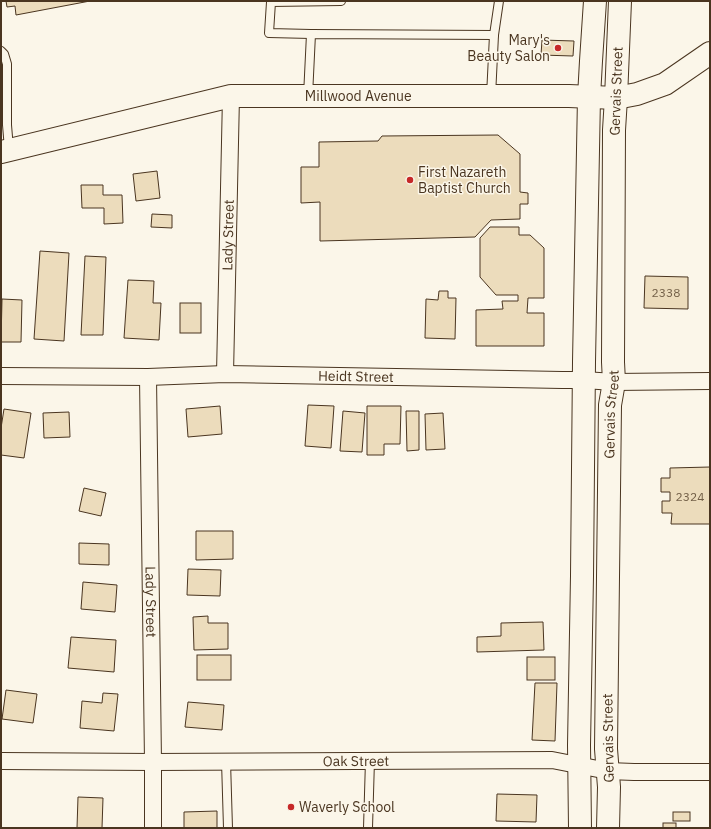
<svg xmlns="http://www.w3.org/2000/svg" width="711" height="829" font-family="'IBM Plex Sans',sans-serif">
<rect width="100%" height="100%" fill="#fbf6e9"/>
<g fill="#ecdcbc" stroke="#4a3520">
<path d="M6 1H90L16 15 15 6 7 7Z"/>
<path d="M542 40 574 41 573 56 541 55Z"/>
<path d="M498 135 520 154V192L528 193V204H520V219L491 220 475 237 320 241V202L301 203V167H319V142L378 141 382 136Z"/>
<path d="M157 171 160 198 136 201 133 174Z"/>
<path d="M81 185H103V195H122L123 223 104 224V208H82Z"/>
<path d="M152 214 172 215V228L151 227Z"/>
<path d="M490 227H519V235H530L544 248V298H528L527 313H544V346H476V310L503 309 502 301H518V295H496L480 277V238Z"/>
<path d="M40 251 69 253 64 341 34 339Z"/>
<path d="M85 256 106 257 103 335H81Z"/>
<path d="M645 276 688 277V309L644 308Z"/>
<path d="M128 280 154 281 153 303H161L159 340 124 338Z"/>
<path d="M439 291H448V298H456L455 339 425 338 426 299 438 300Z"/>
<path d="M2 299 22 300 21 342H1Z"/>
<rect x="180" y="303" width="21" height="30"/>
<path d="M308 405 334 406 331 448 305 446Z"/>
<path d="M220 406 222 434 188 437 186 409Z"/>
<path d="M367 406H401L400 444H384V455H367Z"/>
<path d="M4 409 31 413 24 458 1 455V428Z"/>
<path d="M343 411 365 413 362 452 340 451Z"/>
<path d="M406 411H419V450L407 451Z"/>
<path d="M69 412 70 437 44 438 43 413Z"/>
<path d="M443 413 445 449 426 450 425 414Z"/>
<path d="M710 467V524H671L672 513H662V501H670V492H661V478H670V468Z"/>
<path d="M84 488 106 493 101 516 79 511Z"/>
<path d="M196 531H233V559L196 560Z"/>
<path d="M79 543 109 544V565L79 564Z"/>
<path d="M188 569 221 570 220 596 187 595Z"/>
<path d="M83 582 117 585 115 612 81 609Z"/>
<path d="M208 616V623H228V649L194 650 193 617Z"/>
<path d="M543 622 544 650 477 652V637L501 636V623Z"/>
<path d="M71 637 116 640 114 672 68 668Z"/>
<rect x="197" y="655" width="34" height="25"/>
<rect x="527" y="657" width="28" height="23"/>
<path d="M535 683H557L555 741 532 740Z"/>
<path d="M6 690 37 694 33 723 2 719Z"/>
<path d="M103 693 118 694 114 731 80 728 82 701 102 703Z"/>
<path d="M188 702 224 705 222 730 185 727Z"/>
<path d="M497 794 537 795 536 822 496 821Z"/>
<path d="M78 797 103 798 102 828H77Z"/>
<path d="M217 811V828H184V812Z"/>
<rect x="673" y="812" width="17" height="9"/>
<rect x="663" y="823" width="13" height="5"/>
</g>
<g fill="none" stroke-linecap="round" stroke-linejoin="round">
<g stroke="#4a3520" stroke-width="10">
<g id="lane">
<path d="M311 34 269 33 271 2 341 1"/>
<path d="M494 35 499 1"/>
<path d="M1 51 4 54 7 64V125L9 149"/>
<path d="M308 96 311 34 494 35 491 96"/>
<path d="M226 761 228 828"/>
<path d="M368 828 370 760"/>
</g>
</g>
<g stroke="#4a3520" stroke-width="18">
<g id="street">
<path id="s1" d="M225 374 231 96"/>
<path id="s2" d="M1 376 148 377 225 374 562 380H584L614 382 710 381"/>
<path id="s3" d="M148 377 153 762V828"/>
<path id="s4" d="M1 761 153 762 552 760 608 771 634 772H710"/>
</g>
</g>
<g stroke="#4a3520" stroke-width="24">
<g id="secondary">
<path d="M589 97 591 61 595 1"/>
<path d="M616 98 620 1"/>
</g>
</g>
<g stroke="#4a3520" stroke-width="24">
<g id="primary">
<path id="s5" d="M1 152 231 96H569L616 98 637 94 665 84 710 53"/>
<path d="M580 828 579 745 582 576 584 362 589 97"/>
<path id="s6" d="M608 828 609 787 606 749 610 405 614 382 613 362 614 130 616 98"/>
</g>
</g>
<use href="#lane" stroke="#fbf6e9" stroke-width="8"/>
<use href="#street" stroke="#fbf6e9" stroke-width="16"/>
<use href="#secondary" stroke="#fbf6e9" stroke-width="22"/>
<use href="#primary" stroke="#fbf6e9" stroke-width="22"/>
</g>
<g fill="#c62828" stroke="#fbf6e9" stroke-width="1.5">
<circle cx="558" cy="48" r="4"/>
<circle cx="410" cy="180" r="4"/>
<circle cx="291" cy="807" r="4"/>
</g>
<g text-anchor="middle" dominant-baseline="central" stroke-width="3" stroke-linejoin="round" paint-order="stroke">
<g font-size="12" fill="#725f47">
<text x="666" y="292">2338</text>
<text x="690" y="496">2324</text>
</g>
<g font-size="14" fill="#4a3520" stroke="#fbf6e9" text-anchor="start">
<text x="550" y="40" text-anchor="end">Mary's<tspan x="550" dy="16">Beauty Salon</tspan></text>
<text x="418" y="172">First Nazareth<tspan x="418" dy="16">Baptist Church</tspan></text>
<text x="299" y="807">Waverly School</text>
</g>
<g font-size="14" fill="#4a3520" stroke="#fbf6e9">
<text transform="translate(616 91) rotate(-88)">Gervais Street</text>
<text stroke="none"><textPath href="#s5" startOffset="364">Millwood Avenue</textPath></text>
<text stroke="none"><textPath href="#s1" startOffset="139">Lady Street</textPath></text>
<text stroke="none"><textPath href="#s2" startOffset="355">Heidt Street</textPath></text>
<text stroke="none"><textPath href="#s6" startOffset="414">Gervais Street</textPath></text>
<text stroke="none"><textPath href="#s3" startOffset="225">Lady Street</textPath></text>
<text transform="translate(608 738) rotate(-91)">Gervais Street</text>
<text stroke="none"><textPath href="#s4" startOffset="355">Oak Street</textPath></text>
</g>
</g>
<rect width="711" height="829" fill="none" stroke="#4a3520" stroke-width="4"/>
</svg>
